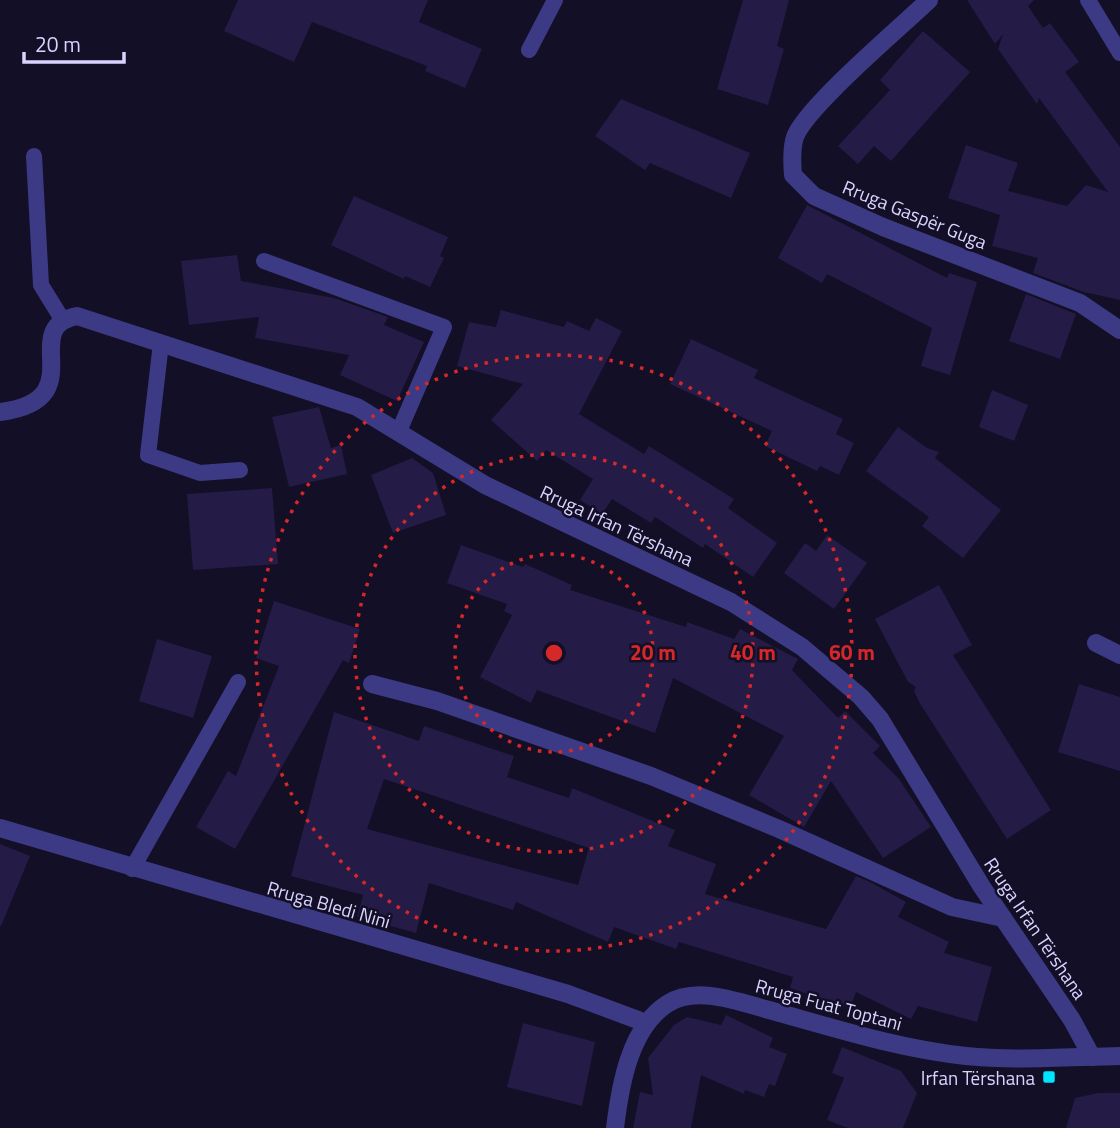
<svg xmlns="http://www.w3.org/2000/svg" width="1120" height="1128" font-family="'Titillium Web',sans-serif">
<rect width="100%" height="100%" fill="#130f26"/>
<g fill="#241b47" fill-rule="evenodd">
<path d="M238 0H428L419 22 482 49 465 88 425 71 427 66 312 22 294 62 224 31Z"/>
<path d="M743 0H789L777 46 784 49 768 105 717 89Z"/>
<path d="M967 0H1034L1028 6 1043 28 1050 23 1079 62 1065 72 1120 147V300L1084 292 1033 273 1038 258 992 246 1000 215 948 198 966 145 1018 163 1008 191 1067 206 1086 185 1108 192 1039 98 1037 104 998 49 1003 34 995 44Z"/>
<path d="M923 31 970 72 891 161 874 146 858 164 838 146 890 90 880 80Z"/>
<path d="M621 99 750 153 731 198 650 163 645 170 595 136Z"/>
<path d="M354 196 448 237 440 256 444 258 430 287 405 276 404 279 331 245Z"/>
<path d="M807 205 947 278 949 273 977 282 950 375 921 366 932 328 827 274 822 283 778 258Z"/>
<path d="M237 255 241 281 334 298 388 317 384 325 424 342 397 401 340 375 349 355 255 338 259 317 189 325 181 261Z"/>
<path d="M1026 294 1076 314 1060 359 1009 341Z"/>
<path d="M501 310 564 327 567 321 589 331 596 318 622 331 579 414 644 454 649 446 734 499 728 508 777 543 753 577 705 544 703 548 655 517 651 523 612 499 602 514 580 500 593 479 546 450 537 461 491 420 523 384 457 366 469 322 496 327Z"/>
<path d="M691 339 758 370 754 378 843 419 836 434 854 443 839 475 820 466 817 471 765 446 772 431 670 384Z"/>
<path d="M992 390 1028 405 1014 441 979 427Z"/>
<path d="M319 407 331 448 341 445 347 474 289 487 272 417Z"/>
<path d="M898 427 927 448 939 452 935 458 1001 510 963 558 922 526 929 517 866 471Z"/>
<path d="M412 458 433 473 446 515 393 533 371 475Z"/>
<path d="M272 488 278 564 193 570 187 494Z"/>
<path d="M827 535 867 563 834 609 784 573 805 543 816 551Z"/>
<path d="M461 545 523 567 525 564 572 585 570 590 686 627 687 622 734 639 740 629 798 659 792 670 838 718 845 711 880 746 873 753 899 779 931 827 883 858 831 781 804 827 749 795 784 736 673 678 655 733 537 690 531 703 480 677 512 615 504 611 507 604 447 583Z"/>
<path d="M939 585 972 645 953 655 1051 810 1007 839 919 702 914 691 916 687 908 682 875 619Z"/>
<path d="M274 601 360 629 349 663 343 660 235 849 196 827 228 771 236 776 279 666 256 658Z"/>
<path d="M157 639 212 656 193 718 139 701Z"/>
<path d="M1079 684 1120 697V771L1058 752Z"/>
<path d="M334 712 419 741 424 726 514 756 507 777 569 798 572 788 675 830 668 846 716 864 705 894 826 929 856 876 872 883 906 902 898 917 949 942 944 953 992 967 977 1022 918 1006 911 1019 856 992 850 1008 790 988 793 977 679 942 676 949 614 927 608 942 516 902 513 910 429 883 416 933 357 917 363 895 291 876ZM384 779 589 848 578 885 367 829Z"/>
<path d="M0 844 30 856 1 926H0Z"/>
<path d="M726 1015 773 1038 769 1047 787 1054 775 1086 769 1084 764 1097 745 1090 744 1094 701 1075 691 1128H633L640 1092 653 1095 648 1058 674 1025 687 1017 721 1025Z"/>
<path d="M523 1023 595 1042 582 1106 507 1087Z"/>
<path d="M842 1047 901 1071 917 1093 903 1128H848L827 1120 844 1078 832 1073Z"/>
<path d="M1098 1093H1120V1128H1066L1075 1098Z"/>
</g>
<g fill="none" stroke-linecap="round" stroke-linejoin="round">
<g stroke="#3d3a85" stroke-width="16">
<path d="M1088 0 1120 53"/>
<path d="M529 50 555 0"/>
<path d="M34 156 41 285 62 319"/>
<path d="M264 261 444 327 399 431"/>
<path d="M161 343 148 455 200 473 240 470"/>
<path d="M132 869 238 682"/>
</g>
<g stroke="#3d3a85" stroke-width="18">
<path d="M929 0C901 27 806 107 795 137 791 149 792 163 793 175L814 196 883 227 1080 303 1120 330"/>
<path d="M0 412C95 400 16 328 77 316L357 407 485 485 731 602 802 647 861 697 880 719 982 887 1072 1020 1092 1057"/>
<path d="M1096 643 1120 655"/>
<path d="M372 684 437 701 651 776 779 829 952 907 1003 918"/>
<path d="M0 828 568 994 646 1023"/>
</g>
<path stroke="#3d3a85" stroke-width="18" d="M615 1128C620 1087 629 1029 667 1004 696 985 739 1002 769 1010 834 1028 899 1049 966 1056 1017 1061 1069 1057 1120 1056"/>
</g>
<g fill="none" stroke="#d62828" stroke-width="3.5" stroke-dasharray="3.5 7">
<circle cx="554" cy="653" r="99"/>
<circle cx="554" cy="653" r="199"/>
<circle cx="554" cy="653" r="298"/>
</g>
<rect fill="#00e5ff" stroke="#130f26" stroke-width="2.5" x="1042" y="1070" width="14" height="14" rx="3.5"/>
<g text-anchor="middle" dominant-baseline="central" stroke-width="5" stroke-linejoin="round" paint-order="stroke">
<g font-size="19" fill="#d9d4ff" stroke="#130f26">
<text transform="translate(915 214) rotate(22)">Rruga Gaspër Guga</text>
<text transform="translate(617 525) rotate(25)">Rruga Irfan Tërshana</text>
<text transform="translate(329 904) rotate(16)">Rruga Bledi Nini</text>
<text transform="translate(1036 928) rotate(56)">Rruga Irfan Tërshana</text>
<text transform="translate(829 1004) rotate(15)">Rruga Fuat Toptani</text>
</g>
<g font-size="19" fill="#d9d4ff" stroke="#130f26" text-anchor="end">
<text x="1035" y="1077">Irfan Tërshana</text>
</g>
</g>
<circle cx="554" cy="653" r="10" fill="#d62828" stroke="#130f26" stroke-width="3.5"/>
<g font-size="21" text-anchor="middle" font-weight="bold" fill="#d62828" stroke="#130f26" stroke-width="5" stroke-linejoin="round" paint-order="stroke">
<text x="653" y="660">20 m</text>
<text x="753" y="660">40 m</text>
<text x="852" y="660">60 m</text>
</g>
<path d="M24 52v10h100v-10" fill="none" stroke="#d9d4ff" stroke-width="3.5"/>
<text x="35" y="52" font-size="21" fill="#d9d4ff" stroke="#130f26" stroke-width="5" paint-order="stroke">20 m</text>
</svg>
